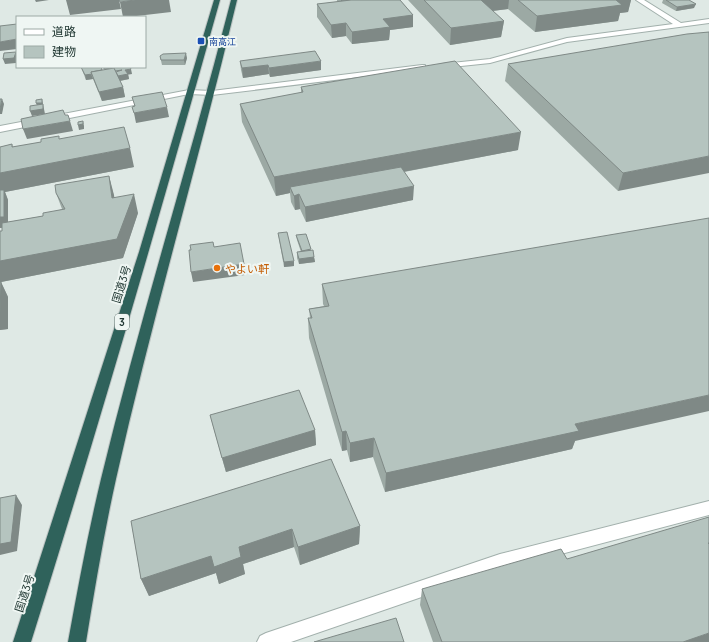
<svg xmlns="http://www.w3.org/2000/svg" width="709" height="642" font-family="Manrope,'Noto Sans JP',sans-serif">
<rect width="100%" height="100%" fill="#dfe9e5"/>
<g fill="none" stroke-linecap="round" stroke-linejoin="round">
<g stroke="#a2b0ac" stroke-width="2">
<g id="minor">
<path d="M636 0H644L681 23 709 19V23L567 42 490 63 442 68 438 66 442 64 490 59 567 38 673 24Z"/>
<path d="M422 65H425V69L212 95 189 94 0 132V126L189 90 212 91Z"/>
<path d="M709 501V515L500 570 291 642H257L260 636 266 633 500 554Z"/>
</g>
</g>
<g stroke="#bcc3c2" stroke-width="2">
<g id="highway">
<path d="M214 0H220C160 215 98 429 31 642H13L139 252Z"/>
<path d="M231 0H237C199 160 152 318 116 479 104 533 95 587 86 642H68C78 587 88 533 101 479 140 318 190 160 231 0Z"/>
</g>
</g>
<use href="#minor" fill="#fff" fill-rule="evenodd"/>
<use href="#highway" fill="#2f625b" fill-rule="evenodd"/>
</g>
<g fill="#9ca9a4">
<path d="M337 0H400L413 15V27L390 30 389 40 352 44 346 36 332 38 317 17V4L337 2Z"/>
<path d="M408 0H631L628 12 620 13 618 21 535 32 508 9 492 11 504 21 501 37 450 45Z"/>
<path d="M663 0H689L694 8 676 11 662 3Z"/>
<path d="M709 32 618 191 505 81 508 64Z"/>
<path d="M160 56 187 58 185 65H162Z"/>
<path d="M240 61 321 70 270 77 269 74 243 78 241 70Z"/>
<path d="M81 67 132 74H128L129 79 120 81 123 87 125 97 102 101 93 79 86 80Z"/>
<path d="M301 87 518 150 404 172 413 200 306 222 300 209 295 210 291 202 290 193 276 196 242 122 240 104 301 93Z"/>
<path d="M60 139 134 167 5 192 8 200V222L43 216 62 209 56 193 109 176 114 197 138 213 123 258 1 282 8 297V329L0 330V231H2V228H0V147L12 144 13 147Z"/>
<path d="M278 233 294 266 284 267Z"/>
<path d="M296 235 311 250 314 257 315 262 299 264 297 258V252H301L297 240Z"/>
<path d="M322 284 575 441 572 449 385 492 373 457 350 462 347 450 342 451 309 338 308 318H310L309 309 324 306 323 304Z"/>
<path d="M210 415 315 430 316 445 226 472 214 430Z"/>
<path d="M131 521 360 526 359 544 300 565 294 547 243 564 245 574 219 584 216 573 149 596 141 579Z"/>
<path d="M567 559 709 642H433L420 605 422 589Z"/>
</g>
<g fill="#7f8986">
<path d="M35 0H49L36 2Z"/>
<path d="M66 0H119L121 9 70 15Z"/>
<path d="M135 0H169L171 12 128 17H123L120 2Z"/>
<path d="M477 0H509L508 9 476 13Z"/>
<path d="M614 0H631L628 12 620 13 618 21 535 32 537 16Z"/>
<path d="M696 4 694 8 676 11 677 7Z"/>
<path d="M413 15V27L390 30 389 40 352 44V32L383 19Z"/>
<path d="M504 21 501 37 450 45 451 28Z"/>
<path d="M346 23V36L332 38 331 25Z"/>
<path d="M17 39V49L0 51V42Z"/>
<path d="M16 52 17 56 16 63 5 64 3 59Z"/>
<path d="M186 53 187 58 185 65 184 60Z"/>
<path d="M321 61V70L270 77 269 68Z"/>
<path d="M268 65 269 74 243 78 242 68Z"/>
<path d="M131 69 132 74 126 75 125 70Z"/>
<path d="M91 74 93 79 86 80 85 75Z"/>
<path d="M128 74 129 79 119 81 117 76Z"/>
<path d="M123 87 125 97 102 101 99 92Z"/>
<path d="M2 99 4 104 2 114H0V109Z"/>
<path d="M42 99 45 114 32 116 30 111 38 108 36 103Z"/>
<path d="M167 107 169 117 136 123 134 113Z"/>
<path d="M70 121 73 131 27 139 23 129Z"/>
<path d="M83 121 84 126V129L79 130 78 125Z"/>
<path d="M521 132 518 150 292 193 290 187V193L276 196 274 177Z"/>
<path d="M130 148 134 167 5 192 8 200V227L0 228V173Z"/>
<path d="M709 156V173L618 191 623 173Z"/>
<path d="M109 176 114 195 117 217 112 198Z"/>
<path d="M414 186 413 200 306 222 305 207Z"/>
<path d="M134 194 138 213 123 258 1 282 8 297V329L0 330V261Z"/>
<path d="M299 194 300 209 295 210 294 196Z"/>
<path d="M314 257 315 262 299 264V259Z"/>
<path d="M294 261V266L284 267V262Z"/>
<path d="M244 264 245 275 193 282 191 272Z"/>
<path d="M709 395V411L575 441 572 449 385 492 386 473 575 424Z"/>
<path d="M315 430 316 445 226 472 222 458Z"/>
<path d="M346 431 347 450 342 451V432Z"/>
<path d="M374 438 373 457 350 462V443Z"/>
<path d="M16 495 22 505 17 551 0 555V544Z"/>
<path d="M360 526 359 544 300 565 298 547Z"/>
<path d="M292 529 294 547 243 564 245 574 219 584 216 573 149 596 141 579Z"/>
<path d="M709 633V642H683Z"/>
</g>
<g fill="#b5c4bf" stroke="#7f8986">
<path d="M119 0H135L120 2Z"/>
<path d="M341 0H351L342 1Z"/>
<path d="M351 0H400L413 15 383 19 390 27 352 32 346 23 331 25 317 4Z"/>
<path d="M424 0H481L504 21 451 28Z"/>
<path d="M518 0H616L622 5 537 16Z"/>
<path d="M666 0H689L696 4 677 7Z"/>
<path d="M17 24V39L0 42V26Z"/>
<path d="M709 32V156L623 173 508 64 687 34Z"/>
<path d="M315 51 321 61 269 68 268 65 242 68 240 61Z"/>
<path d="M16 52 14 58 3 59 4 53Z"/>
<path d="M186 53 184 60H161L160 56 163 54Z"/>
<path d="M455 61 521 132 274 177 240 104 303 92 301 87Z"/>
<path d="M81 67H101L102 70 91 72 92 74 85 75Z"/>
<path d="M104 67H130L131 69 125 70 128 74 118 76 116 72 122 70 115 71 114 68 104 69Z"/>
<path d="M114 68 123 87 99 92 91 72Z"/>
<path d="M162 92 167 107 134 113 132 107 135 106 132 97Z"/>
<path d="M0 99H2L0 109Z"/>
<path d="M42 99V103H36V100Z"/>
<path d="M43 104V109L30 111V106Z"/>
<path d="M63 110 65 115H68L70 121 23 129 21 119Z"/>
<path d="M83 121V124L78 125V122Z"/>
<path d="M124 127 130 148 0 173V147L12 144V147L41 142V139L59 136V139Z"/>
<path d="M401 167 414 186 305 207 299 194 294 196 290 187Z"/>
<path d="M109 176 112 198 134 194 117 239 0 261V231H2V223L43 216V213L65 209 56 193 55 185Z"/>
<rect x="0" y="190" width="4" height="27"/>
<path d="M709 218V395L575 424 579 431 386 473 374 438 350 443 346 431 342 432 308 318H312L309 309 329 306 322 284Z"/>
<path d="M287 232 294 261 284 262 278 233Z"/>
<path d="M306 234 311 249 302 251 296 235Z"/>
<path d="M213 242 214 247 240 243 244 264 191 272 189 250H191L190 245Z"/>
<path d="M313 250 314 257 299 259 297 252Z"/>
<path d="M0 282H1L0 313Z"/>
<path d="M299 390 315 430 222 458 210 415Z"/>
<path d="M331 459 360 526 298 547 292 529 239 547 241 557 214 567 211 556 141 579 131 521Z"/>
<path d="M16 495 11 542 0 544V498Z"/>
<path d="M709 517V543H708L709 544V633L683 642H442L422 589 561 549 567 559Z"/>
<path d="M396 618 404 642H314Z"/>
</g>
<rect fill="#1a4fb4" stroke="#eff6f3" stroke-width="1.5" x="197" y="37" width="8" height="8" rx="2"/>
<circle fill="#e8710a" stroke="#eff6f3" stroke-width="1.5" cx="217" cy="268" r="4"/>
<g text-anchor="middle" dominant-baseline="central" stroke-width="4" stroke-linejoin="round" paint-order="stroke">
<g font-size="9" fill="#164399" stroke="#eff6f3" text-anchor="start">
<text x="209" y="41">南高江</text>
</g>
<rect fill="#eff6f3" stroke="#5f716d" stroke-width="1" x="115" y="314" width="14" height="16" rx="3"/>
<g font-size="10" font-weight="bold" fill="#213833">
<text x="122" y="322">3</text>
</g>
<g font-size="11" fill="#c56008" stroke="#eff6f3" text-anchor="start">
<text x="225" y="268">やよい軒</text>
</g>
<g font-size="11" fill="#213833" stroke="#eff6f3">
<text transform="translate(121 284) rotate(-73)">国道3号</text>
<text transform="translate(24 593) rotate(-72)">国道3号</text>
</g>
</g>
<rect x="16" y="16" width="130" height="52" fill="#eff6f3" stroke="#9daaa6"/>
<rect x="24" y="29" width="20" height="6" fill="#ffffff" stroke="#9daaa6"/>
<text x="52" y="36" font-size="12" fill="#213833">道路</text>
<rect x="24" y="46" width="20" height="12" fill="#b5c4bf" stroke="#9daaa6"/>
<text x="52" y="56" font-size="12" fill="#213833">建物</text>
</svg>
